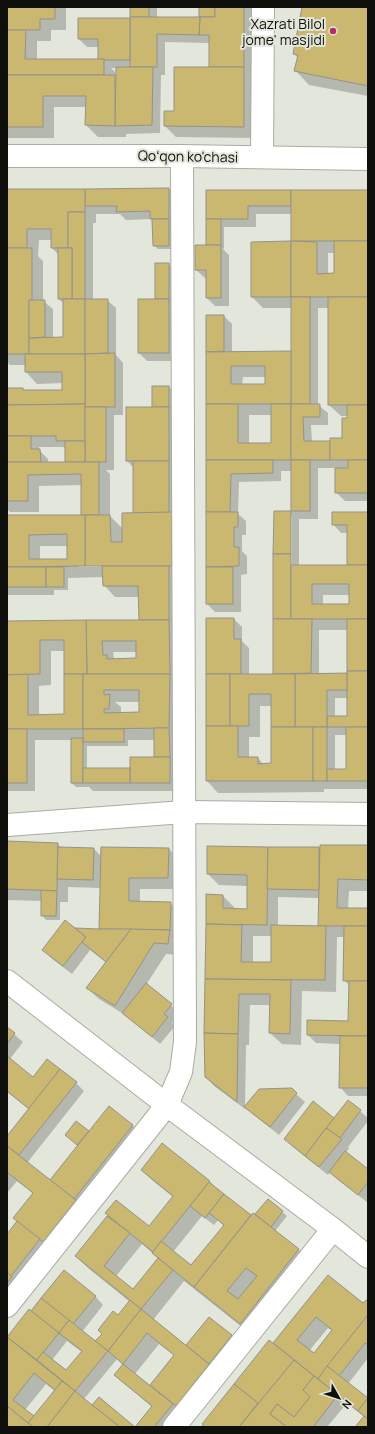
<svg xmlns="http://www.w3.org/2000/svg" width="375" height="1434" font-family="Manrope,sans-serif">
<rect width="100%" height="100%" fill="#e3e6db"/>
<g fill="#0003" fill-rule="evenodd">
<path d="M7 7H66V30H51V41H37V60H99V47H87L79 39 131 19V7H157V18H200V7H252L255 138 176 137 165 126 210 68V44L209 43 165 42V75H161L160 133 126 134V137H98L86 125 87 107H54V138H7ZM111 68H117V79H115V72Z"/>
<path d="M303 7H368V96L309 85 296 71 298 58 294 54Z"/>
<path d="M169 189 177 197 173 249H158L154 245 153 222 151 219 126 220 120 214H96V223H93V300H107L116 308V355L123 363V415H114V470H106L110 474V516L123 529 135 514 134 468 127 461 153 408 169 387 173 391V411H172L180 420 178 791H93L89 787H76L72 783V740H35V791H7V622L140 621 139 597H115L104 585V577L68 578V590H54V595H7V516H82V485L39 486V512H10L7 509V389H23L25 391H63V383L37 384 26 372V365H10L7 362V190ZM39 240H52V248L59 255V299L64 304V338H53V309L43 301V261L38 256ZM39 447H63L66 449V463H48V459L39 450ZM40 546H68V560H40ZM78 565H107V567H78ZM51 651H65V715L39 716V686L51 685ZM113 652H137V659L114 660ZM115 702H140V713H121V707ZM128 740H155L156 758 131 769H87V746H128Z"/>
<path d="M207 191H368V501H345L336 492V468H318V519H299V566H348V533H341L333 524 368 513V789H324V792L218 793 207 781V619H234L242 627V641L249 648V675H274L275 512H292V471H281V481L239 482 238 514 246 521V535H242V551L247 556V574L241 575V612H215L207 604V316H224L232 324V353L292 354V308H263L252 297 292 242V214H256V227H224V249L222 248 229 255V306H215L207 298V278H205L196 270V246H209ZM328 253H335V274H328ZM318 308H329V405L341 416H348L343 439 331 442H312L311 425H328V413L318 405ZM243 377H266V385H242ZM249 415H272V444H249ZM290 515H292V566H290ZM323 595H350V605H323ZM319 630H348V674H319ZM335 698H348V717H335ZM260 706H272V764L264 765 258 758H249V737H260ZM335 735H347V770H335Z"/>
<path d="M169 264 173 268 177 361H147L139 353Z"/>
<path d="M7 842 57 844 62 848 94 849 102 857 169 849 180 860V889H140V902L170 903 182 914 179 955 166 954 146 985 180 1013 172 1023 175 1026 160 1044 127 1016 99 999 87 988 107 963 90 950 72 974 51 958 43 949 75 929 100 930 101 888 68 887V902H60V920H46L42 915V901L7 900Z"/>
<path d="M368 846V891H349L348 909H368V1096H348L340 1087V1044L316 1043 308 1035 349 1022V985L344 980 345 937H337L336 992 302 991 301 1045 282 1044 270 1033 271 1005H250L249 1045H246L245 1109 214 1086 206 1077 205 1033 207 895 223 896 234 907V909L248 910V886L219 885 208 874 319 848 320 850ZM278 897 320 898 319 927 278 926ZM253 936H272V963H253Z"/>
<path d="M7 1028 23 1042 10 1059 33 1078 47 1061 76 1083 84 1091 27 1163 50 1181 78 1146 66 1135 76 1123 89 1133 132 1125 144 1137 7 1309V1236L18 1222 34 1194 17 1181 7 1193V1138L29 1109 7 1092Z"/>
<path d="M296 1094 305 1102 279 1135 254 1115 246 1107Z"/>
<path d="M348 1101 368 1118V1121L348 1147 349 1149 346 1152 368 1170V1201L367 1202 338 1180 330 1172 328 1175 293 1147 285 1139 335 1119Z"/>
<path d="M142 1170 209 1181 219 1191 251 1217 255 1216 268 1200 287 1216 275 1231 299 1250 310 1262 252 1335 184 1281 153 1320 190 1350 231 1336 240 1344 169 1427H136L152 1407 115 1375 123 1365 117 1359 84 1399 93 1406 134 1427H7V1339L29 1311 31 1312 95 1296 103 1305 82 1332 96 1343 130 1302 88 1268 76 1256 108 1216 106 1213 149 1228 173 1197 153 1181ZM202 1216 214 1225 218 1220 224 1226 191 1267 173 1252ZM142 1244 159 1259 133 1291 116 1276ZM67 1341 82 1352 66 1372 52 1360ZM159 1344 175 1356 150 1386 135 1374ZM46 1384 55 1391 34 1418 25 1410Z"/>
<path d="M328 1276 363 1304 368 1303V1358L348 1384 368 1400V1427H356L364 1417 347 1403 327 1427H201L269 1341 273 1344ZM328 1328 333 1331 314 1355 309 1351Z"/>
</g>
<g fill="#cab870" stroke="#959289" fill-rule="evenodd">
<path d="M7 7H55V19H40V30H7Z"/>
<rect x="130" y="7" width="19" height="10"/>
<rect x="199" y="7" width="16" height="10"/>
<path d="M215 7H244V67H209V35H199L200 17H215Z"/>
<path d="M302 7H368V86L294 71 298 55 293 54Z"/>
<path d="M130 17H200L199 35 157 34V67H130Z"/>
<path d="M78 18H130V60H98V39H78Z"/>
<path d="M7 30H26L25 59H104V75H7Z"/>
<path d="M116 67H153L152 125 115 126Z"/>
<path d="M174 67H244V127L164 126V111H174Z"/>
<path d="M7 75H115V126L85 125 86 96H43V127H7Z"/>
<path d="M169 188V219H150V211L116 212 117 206H85V189Z"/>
<path d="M7 189H85V212H68V248H51V229H27V248H7Z"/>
<path d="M206 190H291V206H248V219H206Z"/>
<rect x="291" y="190" width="77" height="51"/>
<path d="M68 212H85V299H72V248H68Z"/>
<path d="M152 219H169V246H153Z"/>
<rect x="206" y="219" width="15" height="26"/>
<path d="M291 241V297H251V242Z"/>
<path d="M291 241 317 242V274L334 273V241H368V297H291Z"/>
<path d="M195 245H221V298H206V270H195Z"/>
<path d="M7 248H32V300H29V354H7Z"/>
<rect x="58" y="248" width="14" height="51"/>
<rect x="155" y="263" width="14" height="36"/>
<rect x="291" y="297" width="19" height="107"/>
<rect x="328" y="297" width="40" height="108"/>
<path d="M63 299H85V354H29V338L63 337Z"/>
<path d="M85 299H108V353L85 354Z"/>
<rect x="138" y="299" width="31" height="54"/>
<path d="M29 300H45V337L29 338Z"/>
<path d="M206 315H224V351L206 352Z"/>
<path d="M291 351V404H206V352ZM231 366H265V384H231Z"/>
<path d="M115 353V407H85V354Z"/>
<path d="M25 354H85V404L7 405V388H23V390H62V372H25Z"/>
<rect x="152" y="386" width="17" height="21"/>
<path d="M85 404V441H56V436H7V405Z"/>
<path d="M206 404H238V443H271V404H291V460H206Z"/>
<path d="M291 404H320V417H303L304 441H330V460H291Z"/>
<path d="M347 405H368V460H330V438H342V418H347Z"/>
<rect x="85" y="407" width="21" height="55"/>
<rect x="126" y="407" width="43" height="54"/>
<path d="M7 436H31V449H40L41 462H7Z"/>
<rect x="65" y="441" width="20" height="21"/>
<path d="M206 460H273V473L231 474 230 512H206Z"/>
<rect x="291" y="460" width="19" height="51"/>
<path d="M348 460H368V493H335V468H348Z"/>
<rect x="133" y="461" width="36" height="52"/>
<path d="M7 462H99V515H81V474L28 475V501H7Z"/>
<path d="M274 511H291V554H273Z"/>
<path d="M172 512V566H85V515H110L111 542H122V513Z"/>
<path d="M206 512H238V527H234V547H239V566L206 567Z"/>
<path d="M332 512H368V565H347V525H332Z"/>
<path d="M7 515H85V566L7 567ZM67 534V559H29V535Z"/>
<rect x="273" y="554" width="18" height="65"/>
<path d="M291 565H368V619H291ZM312 584H349V604H312Z"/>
<path d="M102 566H169V620H139L138 586H103Z"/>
<rect x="7" y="567" width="39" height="20"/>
<rect x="46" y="567" width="18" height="20"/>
<rect x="206" y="567" width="27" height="37"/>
<path d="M206 618H234V639H241V674H206Z"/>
<path d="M273 619H312L311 673 273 674Z"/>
<rect x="347" y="619" width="21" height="52"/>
<path d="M86 620H169L170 674H87ZM102 641H136V658L107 659V655H103Z"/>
<path d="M86 620 87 674H64V640H40V674L7 675V621Z"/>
<path d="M347 671H368V727H327V716H347Z"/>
<path d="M347 673V690H327V727H295V674Z"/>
<path d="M28 674V715L64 714V674H83V729H7V675Z"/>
<path d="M83 674H170L169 728 83 729ZM104 690H139V712L104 713V709H109L110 694 104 695Z"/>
<rect x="206" y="674" width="24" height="52"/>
<path d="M230 674H295V727H271V694H249V726H230Z"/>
<path d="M206 726H238V757H258V764L271 763V727H313V781H206Z"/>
<rect x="313" y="727" width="14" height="54"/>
<path d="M346 727H368V781H327V769H346Z"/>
<path d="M154 728H169L170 757H154Z"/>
<rect x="7" y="729" width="20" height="54"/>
<rect x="83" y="729" width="41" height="13"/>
<rect x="71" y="738" width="12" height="45"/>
<rect x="130" y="757" width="40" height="26"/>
<rect x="83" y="768" width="47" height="15"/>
<path d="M7 841 58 843 57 891 7 889Z"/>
<path d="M320 845H368V880L338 879 337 908H368V926H318Z"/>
<path d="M207 846 268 847 267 925 206 924V894L223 895V908L247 909V875L207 874Z"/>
<path d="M58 847 94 848 93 880 57 879Z"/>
<path d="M101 847 169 848 168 878H129V901L171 902 170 930 99 929Z"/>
<path d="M268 847H319V890L267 889Z"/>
<path d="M41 890 57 891 56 916H41Z"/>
<path d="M65 920 86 937 63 966 42 950Z"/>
<path d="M206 924 242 925 241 962H271V925L326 926 325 980 205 979Z"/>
<path d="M344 926H368V981H343Z"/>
<path d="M75 928 99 929H131L106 962 82 942 86 937Z"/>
<path d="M131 929 170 930 168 944 154 943 115 1006 86 988Z"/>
<path d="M205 979 291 980 290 1034 269 1033 270 994H239L238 1034 204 1033Z"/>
<path d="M349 981H368V1036L307 1035V1020L348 1021Z"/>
<path d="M146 983 172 1004 164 1014 168 1017 152 1037 122 1013Z"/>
<path d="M7 1027 15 1033 7 1044Z"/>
<path d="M204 1033 238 1034 237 1102 205 1077Z"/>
<path d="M340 1036H368V1088H339Z"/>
<path d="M7 1056 33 1077 47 1059 60 1069 29 1109 7 1091Z"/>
<path d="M60 1069 77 1082 19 1155 7 1146V1136Z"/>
<path d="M292 1088 297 1093 270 1127 244 1107 259 1089Z"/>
<path d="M348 1100 361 1110 340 1138 326 1128Z"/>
<path d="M313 1101 334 1118 305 1156 284 1139Z"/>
<path d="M109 1106 133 1125 74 1199 50 1180Z"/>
<path d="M76 1121 89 1131 77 1145 65 1135Z"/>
<path d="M326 1128 342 1139 319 1167 305 1156Z"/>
<path d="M162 1143 210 1181 153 1252 105 1213 116 1200 149 1226 173 1196 141 1170Z"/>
<path d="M7 1146 76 1200 43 1242 13 1218 33 1193 7 1172Z"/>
<path d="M345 1151 368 1169V1182L358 1195 329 1172Z"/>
<path d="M209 1182 224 1194 205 1218 190 1206Z"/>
<path d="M224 1194 251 1215 194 1287 152 1253 161 1241 191 1265 224 1225 209 1213Z"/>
<path d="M268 1199 283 1211 271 1227 255 1214Z"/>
<path d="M253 1213 299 1249 240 1324 194 1287ZM246 1268 257 1276 238 1299 227 1291Z"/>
<path d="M107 1216 130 1233 104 1266 133 1289 158 1258 173 1270 141 1309 75 1256Z"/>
<path d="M17 1221 40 1239 11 1276 7 1272V1234Z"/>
<path d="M64 1270 96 1296 73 1324 41 1298Z"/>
<path d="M7 1272 12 1277 7 1283Z"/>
<path d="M328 1275 363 1303 366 1300 368 1301V1315L318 1379 273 1343ZM316 1317 332 1330 314 1353 297 1340Z"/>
<path d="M41 1298 69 1320 59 1333 31 1311Z"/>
<path d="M130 1300 141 1309 108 1351 95 1341 102 1334 98 1330 113 1311 118 1315Z"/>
<path d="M29 1309 59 1333 37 1360 7 1337Z"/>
<path d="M141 1309 209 1364 176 1406 150 1385 174 1355 147 1333 123 1364 108 1351Z"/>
<path d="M368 1315V1345L365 1343 339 1376 327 1366Z"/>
<path d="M209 1317 232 1335 209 1364 186 1345Z"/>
<path d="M69 1320 108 1351 75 1391 37 1360 43 1352 66 1370 82 1351 59 1333Z"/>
<path d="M7 1337 62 1381 55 1390 34 1373 13 1400 34 1416 28 1423 7 1406Z"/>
<path d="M269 1340 294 1360 259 1404 234 1384Z"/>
<path d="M294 1360 314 1376 303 1390 310 1397 294 1417 277 1404 270 1414 287 1427H239Z"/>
<path d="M123 1364 173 1404 154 1427H120L92 1405 99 1397 135 1427 152 1406 114 1375Z"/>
<path d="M327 1366 368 1398 358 1411 318 1379Z"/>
<path d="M314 1376 338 1395 313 1427H287L270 1414 277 1404 294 1417 310 1397 303 1390Z"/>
<path d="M62 1381 75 1391 47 1427H33L28 1423Z"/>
<path d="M234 1384 258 1403 239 1427H205L202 1424Z"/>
<path d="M75 1391 92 1405 120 1427H47Z"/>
<path d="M368 1398V1419L358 1411Z"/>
<path d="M7 1406 28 1423 33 1427H7Z"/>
<path d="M364 1416 368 1419V1427H355Z"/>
</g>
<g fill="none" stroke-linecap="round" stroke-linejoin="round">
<g stroke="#a9aca2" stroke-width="24">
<g id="minor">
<path d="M7 156H182L368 159"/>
<path d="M262 157 263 7"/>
<path d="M7 825 184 812 368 814"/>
<path d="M7 981 167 1105 333 1229 368 1257"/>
<path d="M7 1306 167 1105 181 1072 185 1042 182 156"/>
<path d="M174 1427 333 1229"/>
</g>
</g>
<use href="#minor" stroke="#fff" stroke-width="22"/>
</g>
<circle fill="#b82c64" stroke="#e3e6db" stroke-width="1.5" cx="333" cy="31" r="4"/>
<g text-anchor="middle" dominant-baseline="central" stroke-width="4" stroke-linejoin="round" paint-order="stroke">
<g font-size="14" fill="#0f100c" stroke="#e3e6db" text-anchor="end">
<text x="325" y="23">Xazrati Bilol<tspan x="325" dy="16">jome' masjidi</tspan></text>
</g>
<g font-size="14" fill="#0f100c" stroke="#e3e6db">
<text transform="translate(188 156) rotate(1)">Qoʻqon ko'chasi</text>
</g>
</g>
<rect width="375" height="1434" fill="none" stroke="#0f100c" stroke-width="16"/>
<g transform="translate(339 1398) rotate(129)" stroke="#e3e6db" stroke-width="3" paint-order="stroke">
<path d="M0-3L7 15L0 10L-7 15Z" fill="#0f100c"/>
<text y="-6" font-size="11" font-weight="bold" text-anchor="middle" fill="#0f100c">N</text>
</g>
</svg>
